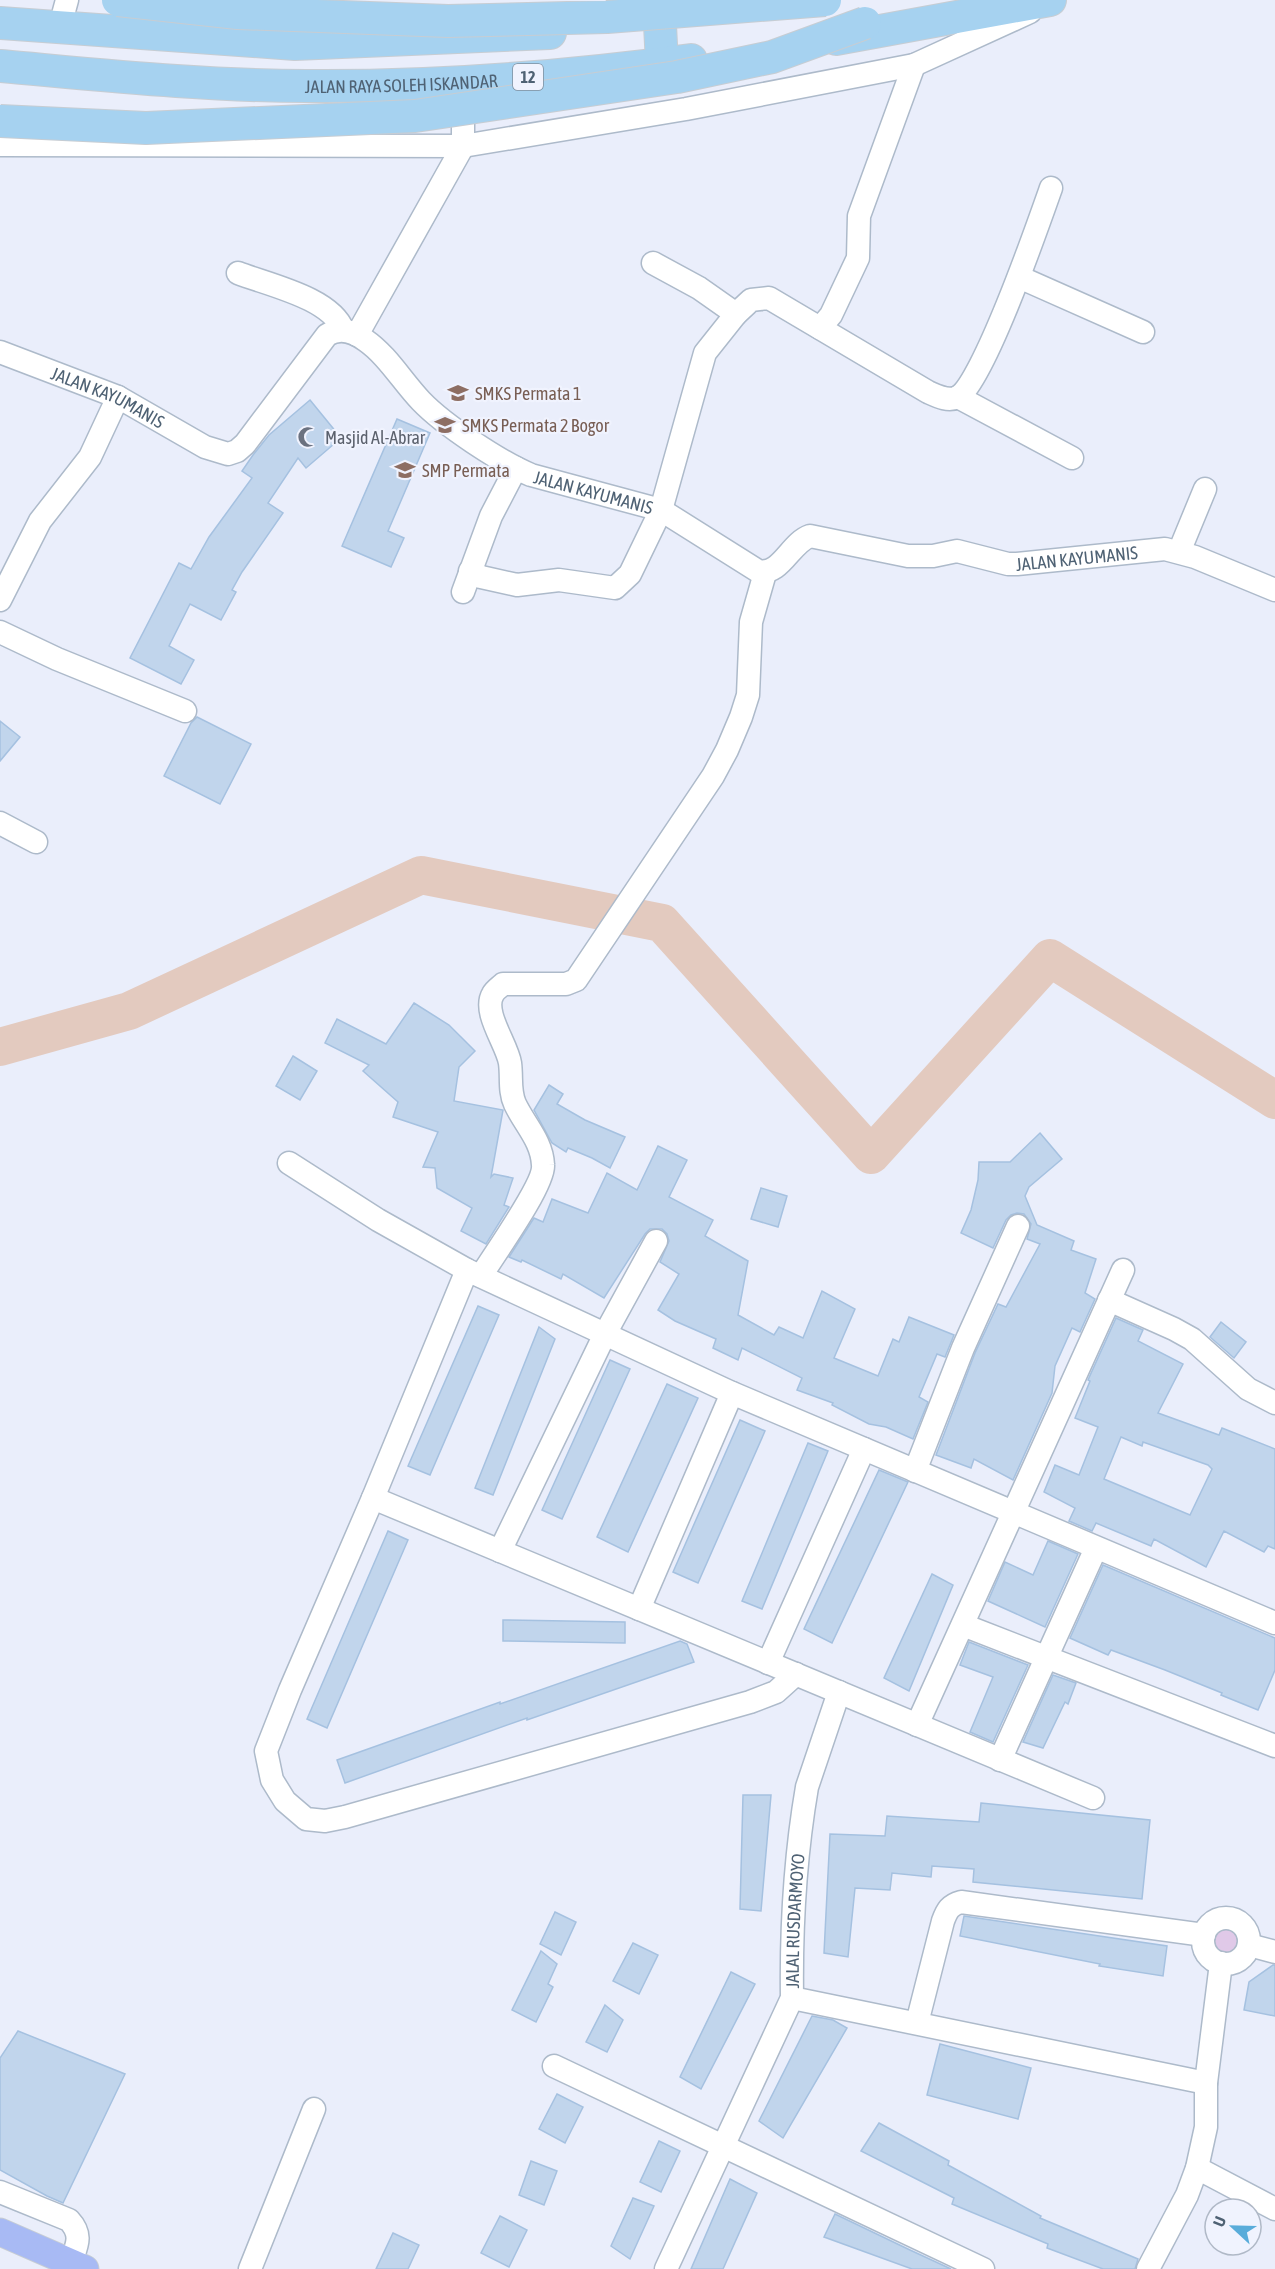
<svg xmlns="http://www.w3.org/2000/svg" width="1275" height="2269" font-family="'Asap Condensed',sans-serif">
<rect width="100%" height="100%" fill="#eaeefb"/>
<circle fill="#e0c9e8" cx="1227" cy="1939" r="17"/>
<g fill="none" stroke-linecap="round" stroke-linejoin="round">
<path stroke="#e3cabf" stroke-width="38" d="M0 1047 129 1011 421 875 662 923 871 1155 1050 958 1275 1100"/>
</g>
<g fill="#c1d5ec" stroke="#a5c1e0" stroke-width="1.5" fill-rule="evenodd">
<path d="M310 400 341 438 306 468 298 458 268 503 283 513 242 572 232 590 236 592 221 620 190 604 169 646 194 660 181 684 130 658 179 563 191 569 209 537 252 478 242 471 253 455 269 435Z"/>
<path d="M397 419 430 433 388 531 404 538 391 567 342 546Z"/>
<path d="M197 717 251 744 220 804 164 776 191 723Z"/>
<path d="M0 721 20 737 0 761Z"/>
<path d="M414 1003 449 1025 475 1051 459 1067 454 1101 503 1110 491 1177 494 1174 513 1178 504 1205 509 1207 486 1244 461 1231 472 1208 437 1188 435 1168 423 1167 438 1132 393 1117 398 1102 363 1071 369 1065 325 1043 337 1019 386 1044Z"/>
<path d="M293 1056 317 1071 300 1100 276 1086Z"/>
<path d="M549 1085 563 1094 557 1104 585 1120 625 1137 610 1168 592 1158 568 1148 566 1152 552 1143 534 1110Z"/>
<path d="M1040 1133 1062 1159 1029 1187 1025 1196 1037 1225 1074 1241 1071 1250 1096 1259 1085 1293 1095 1299 1080 1332 1072 1328 1055 1366 1052 1393 1013 1480 974 1459 971 1468 936 1455 975 1353 998 1304 1006 1307 1040 1244 1027 1239 1031 1224 1024 1214 1017 1213 1011 1215 1006 1220 993 1248 961 1233 971 1210 978 1180 979 1162H1010Z"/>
<path d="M658 1146 687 1160 669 1197 713 1220 705 1236 748 1261 738 1315 774 1335 779 1327 803 1338 822 1291 855 1309 834 1358 878 1376 893 1339 899 1342 909 1317 954 1335 945 1357 937 1354 919 1397 928 1402 913 1439 886 1427 869 1424 832 1405 833 1403 797 1390 802 1378 742 1348 738 1360 713 1348 716 1339 675 1321 658 1310 679 1274 660 1262 669 1241 667 1234 662 1229H650L645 1234 604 1298 563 1274 561 1279 522 1260 521 1262 509 1257 534 1218 543 1222 552 1199 588 1213 607 1173 637 1190Z"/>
<path d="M761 1188 787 1196 778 1227 751 1219Z"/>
<path d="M478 1306 499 1315 430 1475 408 1466Z"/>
<path d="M1116 1318 1143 1330 1138 1341 1183 1364 1158 1413 1219 1435 1222 1428 1275 1449V1549L1268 1546 1264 1552 1224 1531 1206 1567 1154 1539 1151 1546 1096 1523 1092 1531 1069 1521 1075 1508 1044 1492 1055 1465 1079 1475 1098 1427 1075 1418 1090 1381 1088 1380ZM1121 1437 1142 1446 1143 1442 1208 1465 1212 1469 1190 1515 1104 1479Z"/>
<path d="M1221 1322 1246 1342 1234 1358 1210 1337Z"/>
<path d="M539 1327 555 1339 493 1495 475 1488Z"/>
<path d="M610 1360 630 1369 562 1519 542 1510Z"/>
<path d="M667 1384 698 1398 628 1552 597 1537Z"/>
<path d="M740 1420 765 1431 698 1583 673 1572Z"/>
<path d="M808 1443 828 1451 762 1609 742 1601Z"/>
<path d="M879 1470 908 1482 832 1643 804 1629Z"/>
<path d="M388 1531 408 1540 327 1728 307 1719Z"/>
<path d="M1048 1541 1078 1554 1045 1627 988 1601 1005 1562 1033 1575Z"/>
<path d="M1103 1565 1275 1638V1670L1258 1710 1221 1695 1222 1693 1165 1670 1111 1650 1108 1655 1070 1638Z"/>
<path d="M932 1574 953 1585 909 1691 884 1678Z"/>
<path d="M503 1620 625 1622V1643L503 1641Z"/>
<path d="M680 1641 687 1644 694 1662 527 1720V1718L345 1783 337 1760 500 1702V1704Z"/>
<path d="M969 1642 1028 1665 993 1742 970 1732 993 1677 960 1665Z"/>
<path d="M1053 1675 1076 1683 1068 1704 1065 1702 1043 1748 1023 1742Z"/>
<path d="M743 1795H771L761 1911 740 1909Z"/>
<path d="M981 1803 1150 1820 1142 1899 973 1882 974 1869 932 1866 931 1877 892 1873 890 1890 855 1888 848 1957 824 1953 830 1834 885 1836 887 1816 979 1822Z"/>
<path d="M555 1912 576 1922 561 1955 540 1944Z"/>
<path d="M964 1916 1167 1946 1163 1976 1099 1966 1100 1964 960 1936Z"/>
<path d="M633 1943 658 1955 639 1994 613 1981Z"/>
<path d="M541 1951 557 1964 548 1984 553 1987 536 2022 512 2010Z"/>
<path d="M1273 1965H1275V2016L1244 2010 1249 1982Z"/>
<path d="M731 1972 755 1984 701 2089 680 2077Z"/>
<path d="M605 2005 623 2020 607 2052 586 2042Z"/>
<path d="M812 2016 833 2020 847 2028 783 2138 759 2121Z"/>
<path d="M18 2031 125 2074 63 2203 47 2196 0 2170V2058Z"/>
<path d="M940 2044 1031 2068 1018 2119 927 2095Z"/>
<path d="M557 2094 583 2107 565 2143 539 2129Z"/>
<path d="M879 2123 949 2161 948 2165 1041 2216 1040 2218 1138 2259 1135 2269H1103L1047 2248 1048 2244 952 2204 954 2198 861 2151Z"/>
<path d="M659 2141 680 2151 661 2192 640 2182Z"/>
<path d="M531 2161 557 2171 544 2205 519 2195Z"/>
<path d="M730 2179 757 2193 723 2269H691Z"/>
<path d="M633 2198 654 2206 630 2259 611 2246Z"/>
<path d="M835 2214 910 2250 951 2269H912L824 2237Z"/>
<path d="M500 2216 527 2230 509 2267 481 2253Z"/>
<path d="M393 2233 419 2245 408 2269H376Z"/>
</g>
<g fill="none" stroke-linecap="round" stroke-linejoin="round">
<g stroke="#adbaca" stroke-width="25">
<g id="minor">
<path d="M60 26 67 0"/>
<path d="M0 145 463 146 686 109 914 65 1030 12"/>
<path d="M653 263 699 288 736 314"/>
<path d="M238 273C269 285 331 298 343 330"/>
<path d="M1019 277 1143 332"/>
<path d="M820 328 831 315 858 258 859 216 914 65"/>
<path d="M357 335 463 146V94"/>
<path id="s1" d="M0 352 118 397 205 447 228 454 237 451 245 444 327 335C340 327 353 331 365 340 387 355 402 381 421 401 444 425 500 462 531 475L661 510 758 571C781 576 790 543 810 536L908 556H933L957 551 1008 564H1017L1165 549 1195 557 1275 590"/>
<path d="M958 397 1072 458"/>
<path d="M1179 552 1205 489"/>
<path d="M470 571 481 577 517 585 559 580 615 588 630 574 661 510 705 353 736 314 751 300 769 298 928 392C937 396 948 402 958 397 983 383 1039 222 1051 188"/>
<path d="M463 592 491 516 516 468"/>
<path d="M0 600 40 521 90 457 118 397"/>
<path d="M0 632 57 659 185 711"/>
<path d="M0 823 36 842"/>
<path d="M289 1163 378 1220 467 1270 732 1393 1275 1623"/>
<path d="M467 1270 373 1498 290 1690 266 1751 272 1780 285 1801 306 1819 325 1821 345 1817 750 1702 776 1692 796 1674"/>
<path d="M481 1276C493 1256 545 1184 543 1165 542 1141 525 1125 515 1104 509 1091 512 1077 510 1063 507 1044 482 1012 493 994 495 990 500 987 503 984H566L576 980 713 776 727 750 741 717 748 695 751 622 765 573"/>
<path d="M1109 1300 1174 1329 1192 1339 1248 1389 1275 1403"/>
<path d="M915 1471 963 1348 1018 1226"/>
<path d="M373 1498 1093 1798"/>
<path d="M500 1551 605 1334 656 1241"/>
<path d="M639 1609 732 1393"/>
<path d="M963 1625 1275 1746"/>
<path d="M768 1663 864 1449"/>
<path d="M917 1725 1123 1270"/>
<path d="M1000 1760 1096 1548"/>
<circle cx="1226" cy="1941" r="23"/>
<path d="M1249 1945 1275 1952"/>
<path d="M792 1998 1206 2083"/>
<path d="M917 2023 943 1921C947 1910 950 1905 961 1902L1204 1935"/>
<path d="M554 2066 983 2269"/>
<path d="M1197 2168 1275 2209"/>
<path d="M0 2192 69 2220C83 2235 77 2245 71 2262"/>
<path d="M250 2269 314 2109"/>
<path id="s2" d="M666 2269 792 1998C791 1928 795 1857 807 1787L839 1692"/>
<path d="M1148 2269 1187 2195 1197 2168 1206 2127V2083L1221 1963"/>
</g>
</g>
<g stroke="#c7cdd3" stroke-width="29">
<path id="major" d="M0 2232 85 2269"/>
</g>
<g stroke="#c7cdd3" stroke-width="34">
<g id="highway">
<path d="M0 23 295 44 550 33"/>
<path d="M660 25 662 64"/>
<path d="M836 39 1050 0"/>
<path id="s3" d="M0 66C102 75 205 86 307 86 436 87 564 77 691 60"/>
</g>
</g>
<use href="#minor" stroke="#fff" stroke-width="22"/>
<use href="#major" stroke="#a8baf4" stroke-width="27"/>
<use href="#highway" stroke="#a6d2f0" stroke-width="32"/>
<g stroke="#c7cdd3" stroke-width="34" stroke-linecap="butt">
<g id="highway-bridge">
<path d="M118 0 238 13 448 21 607 17 825 0"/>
<path d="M0 121 146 128 415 116 677 77 772 57 865 23"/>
</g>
</g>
<use href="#highway-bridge" stroke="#a6d2f0" stroke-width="32"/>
</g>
<defs>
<g id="school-bare" transform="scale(1.62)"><path d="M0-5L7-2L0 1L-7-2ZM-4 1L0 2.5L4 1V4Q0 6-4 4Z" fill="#8d6e63" stroke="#f0f3fe" stroke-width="2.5" paint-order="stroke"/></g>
<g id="mosque-bare" transform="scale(1.62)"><path d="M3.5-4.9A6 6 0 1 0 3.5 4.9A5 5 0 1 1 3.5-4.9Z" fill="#6b7280" stroke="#f0f3fe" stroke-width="2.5" paint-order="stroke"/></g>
</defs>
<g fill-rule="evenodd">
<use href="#school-bare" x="458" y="393"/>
<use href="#school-bare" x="445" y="425"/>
<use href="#mosque-bare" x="308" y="437"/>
<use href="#school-bare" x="405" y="470"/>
</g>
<g text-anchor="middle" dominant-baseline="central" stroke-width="4.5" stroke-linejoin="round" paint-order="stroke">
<rect fill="#f0f3fe" stroke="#7f8e9d" stroke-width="1.5" x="513" y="64" width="30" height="26" rx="4.5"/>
<g font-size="16" font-weight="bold" fill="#4f6274">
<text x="528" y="77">12</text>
</g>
<g font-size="18" fill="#4f6274" stroke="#f0f3fe">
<text stroke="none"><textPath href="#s3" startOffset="402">JALAN RAYA SOLEH ISKANDAR</textPath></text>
<text stroke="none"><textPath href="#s1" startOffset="117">JALAN KAYUMANIS</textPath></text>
<text stroke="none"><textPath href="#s1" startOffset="729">JALAN KAYUMANIS</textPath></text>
<text stroke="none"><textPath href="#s1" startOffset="1250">JALAN KAYUMANIS</textPath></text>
<text stroke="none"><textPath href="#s2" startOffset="376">JALAL RUSDARMOYO</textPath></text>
</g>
<g font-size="18" fill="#785e54" stroke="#f0f3fe" text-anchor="start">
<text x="475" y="393">SMKS Permata 1</text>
<text x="462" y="425">SMKS Permata 2 Bogor</text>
<text x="422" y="470">SMP Permata</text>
</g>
<g font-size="18" fill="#5b616d" stroke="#f0f3fe" text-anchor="start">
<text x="325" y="437">Masjid Al-Abrar</text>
</g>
</g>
<g transform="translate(1233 2227) rotate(292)"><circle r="28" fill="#f0f3fe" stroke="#b0b9c7" stroke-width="1.5"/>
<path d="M0-4.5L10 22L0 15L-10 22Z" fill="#59acda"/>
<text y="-9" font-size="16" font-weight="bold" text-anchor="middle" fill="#4f6274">U</text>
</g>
</svg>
